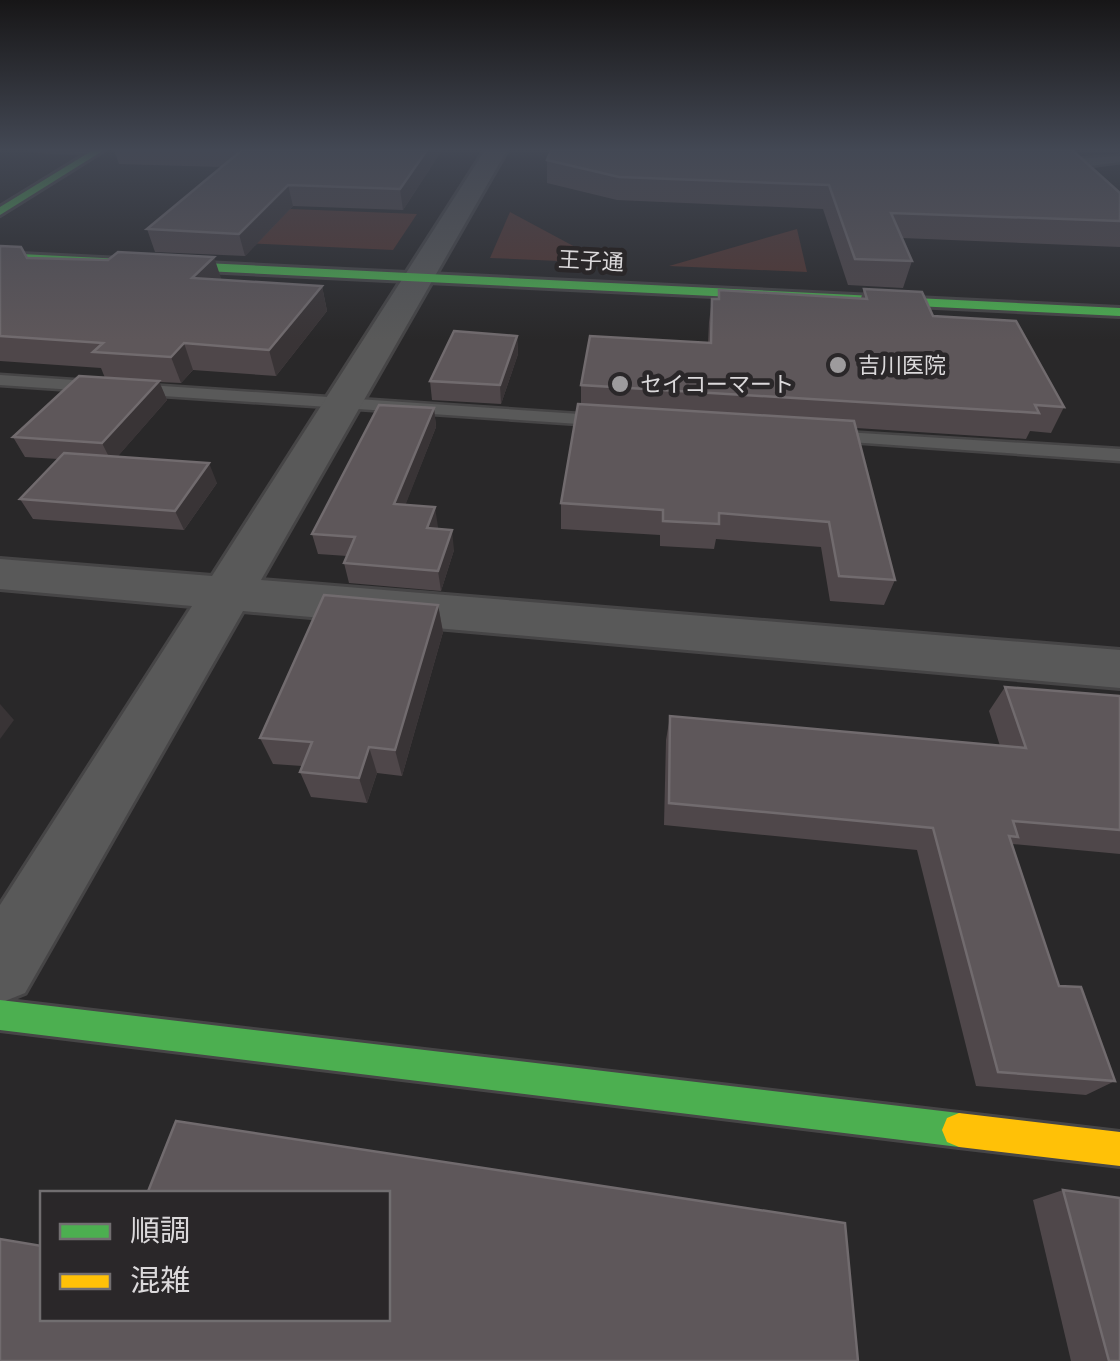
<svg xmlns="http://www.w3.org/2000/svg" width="1120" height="1361" font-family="Cabin,'Noto Sans JP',sans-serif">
<rect width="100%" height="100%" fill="#292829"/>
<g fill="#533530">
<path d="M266 208 417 214 393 250 158 239Z"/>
<path d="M510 212 605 263 490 258Z"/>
<path d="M797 229 807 272 669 266Z"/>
</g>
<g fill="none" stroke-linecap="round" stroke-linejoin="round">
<g stroke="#464546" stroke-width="5">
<g id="lane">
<path d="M30 150H100L101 151 96 154Z"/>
<path d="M1120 156V162L1075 168 1100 193 1120 199V206L1092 197 1064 168 1074 159Z"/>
<path d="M0 375 609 416 618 421 609 426 0 385Z"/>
<path d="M828 431 1120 449V461L822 440V432Z"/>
</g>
</g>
<g stroke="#464546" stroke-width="6">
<path id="street" d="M485 150H507L261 580 1120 650V688L243 611 25 993 0 1003V905L192 606 0 589V559L212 576Z"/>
</g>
<g stroke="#464546" stroke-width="6">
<g id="fast">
<path d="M93 150H104L0 215V207Z"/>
<path d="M0 253 1120 308V316L0 261Z"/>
<path d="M0 1000 959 1113 971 1118 976 1130 971 1142 959 1147 0 1030Z"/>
</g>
</g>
<g stroke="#464546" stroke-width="6">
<path id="slow" d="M959 1113 1120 1132V1166L959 1147 947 1142 942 1130 947 1118Z"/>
</g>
<use href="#lane" fill="#595959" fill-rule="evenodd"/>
<use href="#street" fill="#595959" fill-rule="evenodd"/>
<use href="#fast" fill="#4caf50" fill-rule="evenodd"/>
<use href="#slow" fill="#ffc107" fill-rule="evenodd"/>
</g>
<g fill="#4f474a">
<path d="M114 150H442L403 210 293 206 245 256 155 252 147 229 221 167 119 164Z"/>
<path d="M547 160 1120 193V247L902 238 912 261 903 288 848 285 823 209 617 200 547 183Z"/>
<path d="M0 246 27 258 221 280 322 286 327 311 276 376 193 370 181 383 159 382 167 400 117 457 217 483 184 530 33 519 20 499 58 459 25 457 13 437 105 378 101 368 0 361Z"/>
<path d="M864 289 933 316 1064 407 1051 433 1030 431 1026 439 856 428 895 580 884 605 830 601 821 547 716 539 714 549 660 546V535L561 529V503L581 404V385L708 343 709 322 712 299H718L719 290 861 298Z"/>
<path d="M517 336 518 354 501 404 432 400 430 381Z"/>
<path d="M434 408 436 427 405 505 438 527 437 529 454 550 441 591 349 583 344 563 347 556 318 554 312 534Z"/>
<path d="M438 605 443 632 402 776 377 773 367 803 311 797 300 772 302 766 273 764 260 738Z"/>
<path d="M1005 687 1120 696V854L1012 844 1059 986 1115 1081 1086 1095 976 1086 917 850 664 825 666 740 670 716 1000 746 989 711Z"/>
<path d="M1063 1190 1120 1361H1071L1033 1200Z"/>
</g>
<g fill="#393436">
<path d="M427 150H442L403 210 400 189Z"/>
<path d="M288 185 293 206 245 256 239 234Z"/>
<path d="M214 257 222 281 192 278Z"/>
<path d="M322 286 327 311 276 376 269 350Z"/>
<path d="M517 336 518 354 501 404 500 385Z"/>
<path d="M184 343 193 370 181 383 171 357Z"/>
<path d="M159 381 167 400 112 463 102 443Z"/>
<path d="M434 408 436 427 398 524 394 504Z"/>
<path d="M209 463 217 483 184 530 175 511Z"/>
<path d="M435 507 438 527 430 548 427 528Z"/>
<path d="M452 530 454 550 441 591 438 571Z"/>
<path d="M438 605 443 632 402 776 395 750Z"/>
<path d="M0 704 14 720 0 739Z"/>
<path d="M369 747 377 773 367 803 359 778Z"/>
</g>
<g fill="#5e575a" stroke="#716b6e" stroke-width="2.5">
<path d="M242 150H427L400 189 288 185 239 234 147 229Z"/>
<path d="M551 150H1072L1120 193V221L891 213 912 261 855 259 829 185 619 177 547 160Z"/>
<path d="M0 246 21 247 27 258 108 260 118 252 214 257 192 278 322 286 269 350 184 343 171 357 93 352 103 343 0 336Z"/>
<path d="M864 289 922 292 933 316 1016 321 1064 407 1035 405 1039 413 581 385 590 336 711 343 712 299H719V290L867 299Z"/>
<path d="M454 331 517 336 500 385 430 381Z"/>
<path d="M79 376 159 381 102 443 13 437Z"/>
<path d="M578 404 854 421 895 580 839 576 829 522 719 513V524L663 521V510L561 503Z"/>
<path d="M379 405 434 408 394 504 435 507 427 528 452 530 438 571 344 563 355 537 312 534Z"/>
<path d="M64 453 209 463 175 511 20 499Z"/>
<path d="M324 595 438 605 395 750 369 747 359 778 300 772 312 742 260 738Z"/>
<path d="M1005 687 1120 696V830L1013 821 1018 837 1009 836 1059 986 1081 987 1115 1081 998 1072 933 828 669 803 670 716 1026 748Z"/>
<path d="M176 1121 845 1223 858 1361H0V1239L42 1246V1318H388V1194H147Z"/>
<path d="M1063 1190 1120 1198V1361H1109Z"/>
</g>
<linearGradient id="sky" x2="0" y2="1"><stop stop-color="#171617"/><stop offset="0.44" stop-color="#434854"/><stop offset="1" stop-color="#434854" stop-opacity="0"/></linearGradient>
<rect width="1120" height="340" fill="url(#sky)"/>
<g fill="#9d9b9d" stroke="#2a2729" stroke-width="4">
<circle cx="838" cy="365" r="10"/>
<circle cx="620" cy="384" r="10"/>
</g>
<g text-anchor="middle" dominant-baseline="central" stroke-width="9" stroke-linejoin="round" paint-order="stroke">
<g font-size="22" fill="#dbd9db" stroke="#2a2729">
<text transform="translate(591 261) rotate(3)">王子通</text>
</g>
<g font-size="22" fill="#dbd9db" stroke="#2a2729" text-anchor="start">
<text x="858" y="365">吉川医院</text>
<text x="640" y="384">セイコーマート</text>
</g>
</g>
<rect x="40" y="1191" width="350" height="130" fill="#2a2729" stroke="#716e70" stroke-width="2.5"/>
<rect x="60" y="1224" width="50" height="15" fill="#4caf50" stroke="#716e70" stroke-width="2.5"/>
<text x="130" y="1241" font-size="30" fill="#dbd9db">順調</text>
<rect x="60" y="1274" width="50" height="15" fill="#ffc107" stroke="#716e70" stroke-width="2.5"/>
<text x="130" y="1291" font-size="30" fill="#dbd9db">混雑</text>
</svg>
